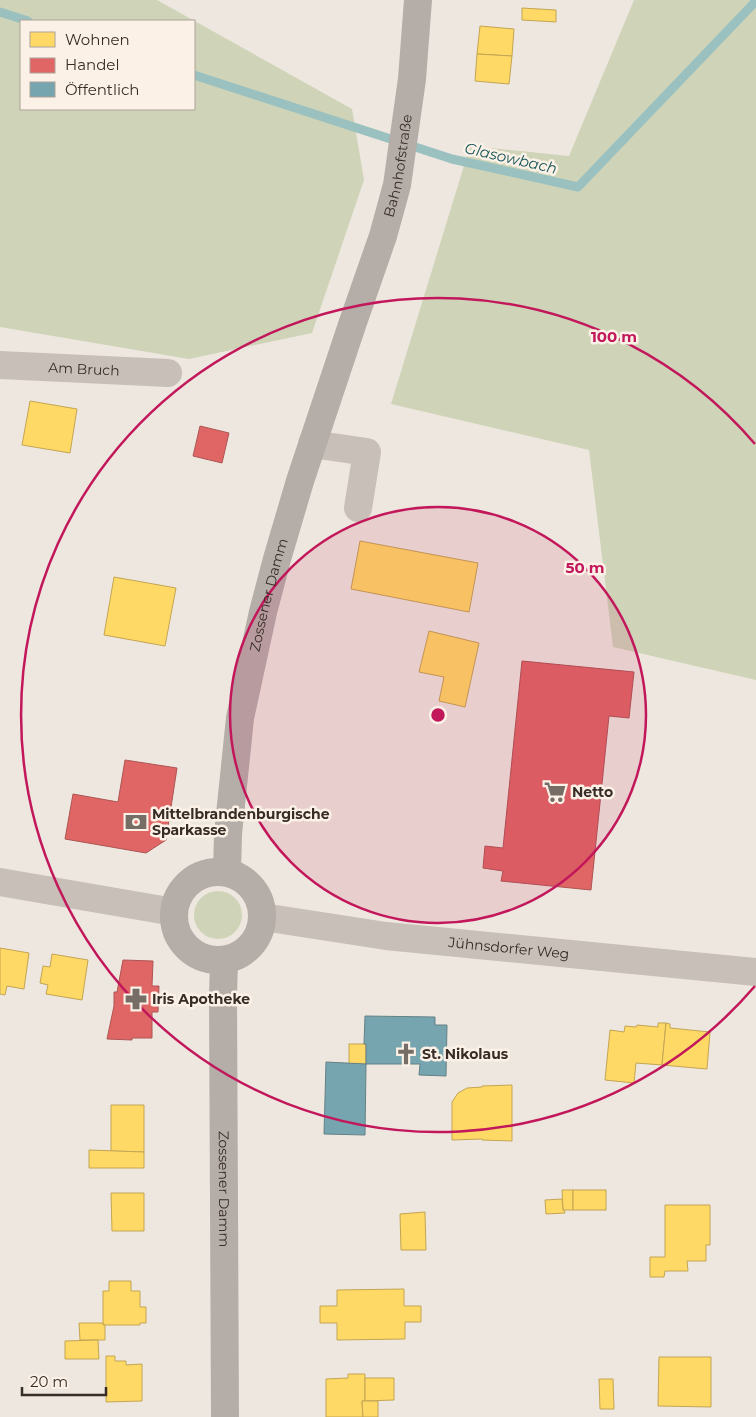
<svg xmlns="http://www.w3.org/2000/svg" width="756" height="1417" font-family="Montserrat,sans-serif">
<rect width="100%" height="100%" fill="#eee7df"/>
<g fill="#cfd4b8" fill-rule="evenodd">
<path d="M0 0H157L352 109 364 180 312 333 189 359 0 327ZM21 21H194V109H21Z"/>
<path d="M634 0H756V680L613 647 589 450 391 404 470 146 569 156Z"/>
<circle cx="218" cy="915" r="24"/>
</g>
<g fill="#ffd966" stroke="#c3a553">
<path d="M522 8 556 10V22L522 20Z"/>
<path d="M480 26 514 29 512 56 477 54Z"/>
<path d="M477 54 512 56 509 84 475 81Z"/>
<path d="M30 401 77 409 70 453 22 445Z"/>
<path d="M360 541 478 563 469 612 351 589Z"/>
<path d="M114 577 176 588 165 646 104 635Z"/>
<path d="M429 631 479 643 465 707 439 701 444 677 419 672Z"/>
<path d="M0 948 29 953 24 989 7 986 5 995 0 994Z"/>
<path d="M52 954 88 960 82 1000 46 994 48 985 40 983 43 966 50 967Z"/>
<path d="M658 1023H666L662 1065 636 1063 634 1083 605 1080 610 1030 624 1032 625 1026 636 1027 637 1025 658 1027Z"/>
<path d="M666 1023 670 1024V1028L710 1032 707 1069 662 1065Z"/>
<rect x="349" y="1044" width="17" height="20"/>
<path d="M512 1085V1141L482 1140V1139L452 1140V1102L458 1093 467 1088 482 1087V1086Z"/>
<path d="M111 1105H144V1152L111 1151Z"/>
<path d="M89 1150 144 1152V1168H89Z"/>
<path d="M562 1190H573V1210H563Z"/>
<rect x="573" y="1190" width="33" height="20"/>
<path d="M111 1193H144V1231H112Z"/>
<path d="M562 1199 563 1210H564L565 1213 546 1214 545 1200Z"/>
<path d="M665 1205H710V1245H706V1261H687L688 1271H665L664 1277H650V1257H665Z"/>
<path d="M425 1212 426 1250H401L400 1214Z"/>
<path d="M109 1281H131V1291H140V1307H146V1323H140V1325H103V1291H109Z"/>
<path d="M404 1289V1306H421V1322H405V1339L337 1340V1323H320V1306H337V1290Z"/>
<path d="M79 1323H103V1325H105V1340H80Z"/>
<path d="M98 1340 99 1359H65V1341Z"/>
<path d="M106 1356H115V1361H126V1365L142 1364V1401L106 1402Z"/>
<path d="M659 1357H711V1407L658 1406Z"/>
<path d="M348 1374H365V1401H362L363 1417H326V1379L348 1378Z"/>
<path d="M365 1378H394V1400L365 1401Z"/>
<path d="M599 1379H613L614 1409H600Z"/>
<path d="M362 1401H378V1417H363Z"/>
</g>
<g fill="#e06666" stroke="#ad5553">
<path d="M200 426 229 433 222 463 193 456Z"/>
<path d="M522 661 634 672 629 718 609 716 591 890 501 881 503 871 483 868 485 846 503 848Z"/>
<path d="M125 760 177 768 166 840 146 853 65 839 73 794 118 802Z"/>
<path d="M123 960 153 961 152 986H159L158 1012H152V1038H132V1040L107 1039 114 1006V992H117Z"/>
</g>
<g fill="#76a5af" stroke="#638186">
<path d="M365 1016 435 1017V1025H447L446 1076 419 1075 420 1064H366V1044H364Z"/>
<path d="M326 1062 366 1064 365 1135 324 1134Z"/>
</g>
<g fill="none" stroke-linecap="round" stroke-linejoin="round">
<g stroke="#9ac1c0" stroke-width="9">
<path d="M0 12 28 21"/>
<path d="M194 75 452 159 578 187 756 1"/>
</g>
<g stroke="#c7bfb8" stroke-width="28">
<path id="s1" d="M0 365 168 373"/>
<path d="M312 444 367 452 358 508"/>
<path d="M0 882 174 912"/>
<path id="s2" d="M263 917 386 936 756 972"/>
</g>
<g stroke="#b5ada8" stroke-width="28">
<circle cx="218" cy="916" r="44"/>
<path id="s3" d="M227 872 228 834 240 718 263 612 277 559 300 481 352 325 383 236 397 185 412 79 418 0"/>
<path id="s4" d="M224 960 223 997 225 1417"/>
</g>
</g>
<circle cx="438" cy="715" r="208" fill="#c2185b" fill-opacity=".12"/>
<g fill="none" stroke="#c2185b" stroke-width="2.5">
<circle cx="438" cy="715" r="208"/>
<path d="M755 986A417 417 0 1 1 755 444"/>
</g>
<defs>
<g id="supermarket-bare" transform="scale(1.725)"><path d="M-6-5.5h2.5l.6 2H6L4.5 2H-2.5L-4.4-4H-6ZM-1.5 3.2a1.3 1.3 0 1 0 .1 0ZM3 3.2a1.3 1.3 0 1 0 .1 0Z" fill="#776d67" stroke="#fbf1e6" stroke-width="2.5" paint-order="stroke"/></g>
<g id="bank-bare" transform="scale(1.725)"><path d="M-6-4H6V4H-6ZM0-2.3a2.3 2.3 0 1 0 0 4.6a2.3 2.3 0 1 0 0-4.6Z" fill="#776d67" stroke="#fbf1e6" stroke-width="2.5" paint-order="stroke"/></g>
<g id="pharmacy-bare" transform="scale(1.725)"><path d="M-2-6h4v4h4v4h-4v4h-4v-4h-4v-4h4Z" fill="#776d67" stroke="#fbf1e6" stroke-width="2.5" paint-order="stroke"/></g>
<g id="church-bare" transform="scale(1.725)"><path d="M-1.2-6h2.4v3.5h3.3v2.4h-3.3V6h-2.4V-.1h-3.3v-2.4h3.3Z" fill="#776d67" stroke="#fbf1e6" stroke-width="2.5" paint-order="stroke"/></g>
</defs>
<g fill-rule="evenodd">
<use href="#supermarket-bare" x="555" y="792"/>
<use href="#bank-bare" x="136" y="822"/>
<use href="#pharmacy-bare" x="136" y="999"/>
<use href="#church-bare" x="406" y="1054"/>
</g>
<g text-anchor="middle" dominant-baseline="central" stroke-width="5" stroke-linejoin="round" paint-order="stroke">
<g font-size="14" fill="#372c26" stroke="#fbf1e6">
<text stroke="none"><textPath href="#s3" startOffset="730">Bahnhofstraße</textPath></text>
<text stroke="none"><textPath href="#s1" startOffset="84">Am Bruch</textPath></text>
<text stroke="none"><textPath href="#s3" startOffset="281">Zossener Damm</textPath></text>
<text stroke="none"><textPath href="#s2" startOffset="248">Jühnsdorfer Weg</textPath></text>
<text stroke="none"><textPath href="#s4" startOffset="229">Zossener Damm</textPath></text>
</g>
<g font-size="14" font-weight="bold" fill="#372c26" stroke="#fbf1e6" text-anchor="start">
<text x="572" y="792">Netto</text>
<text x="152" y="814">Mittelbrandenburgische<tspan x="152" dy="16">Sparkasse</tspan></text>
<text x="152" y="999">Iris Apotheke</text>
<text x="422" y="1054">St. Nikolaus</text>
</g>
<g font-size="15" font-style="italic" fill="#19585c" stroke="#fbf1e6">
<text transform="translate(511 158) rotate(13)">Glasowbach</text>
</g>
</g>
<circle cx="438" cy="715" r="8" fill="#c2185b" stroke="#fbf1e6" stroke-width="2.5"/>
<g font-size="15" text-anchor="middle" font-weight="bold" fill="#c2185b" stroke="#fbf1e6" stroke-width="5" stroke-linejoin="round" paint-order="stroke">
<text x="614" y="342">100 m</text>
<text x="585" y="573">50 m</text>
</g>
<rect x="20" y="20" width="175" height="90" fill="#fbf1e6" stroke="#ada299"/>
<rect x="30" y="32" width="25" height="15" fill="#ffd966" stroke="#ada299"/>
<text x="65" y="45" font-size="15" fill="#372c26">Wohnen</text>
<rect x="30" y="58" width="25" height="15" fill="#e06666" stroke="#ada299"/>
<text x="65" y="70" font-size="15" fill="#372c26">Handel</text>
<rect x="30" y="82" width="25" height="15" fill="#76a5af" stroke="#ada299"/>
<text x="65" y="95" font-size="15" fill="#372c26">Öffentlich</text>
<path d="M22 1387v8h84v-8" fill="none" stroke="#372c26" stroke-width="2.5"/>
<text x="30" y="1387" font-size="15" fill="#372c26" stroke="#fbf1e6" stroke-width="4" paint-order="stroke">20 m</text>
</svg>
